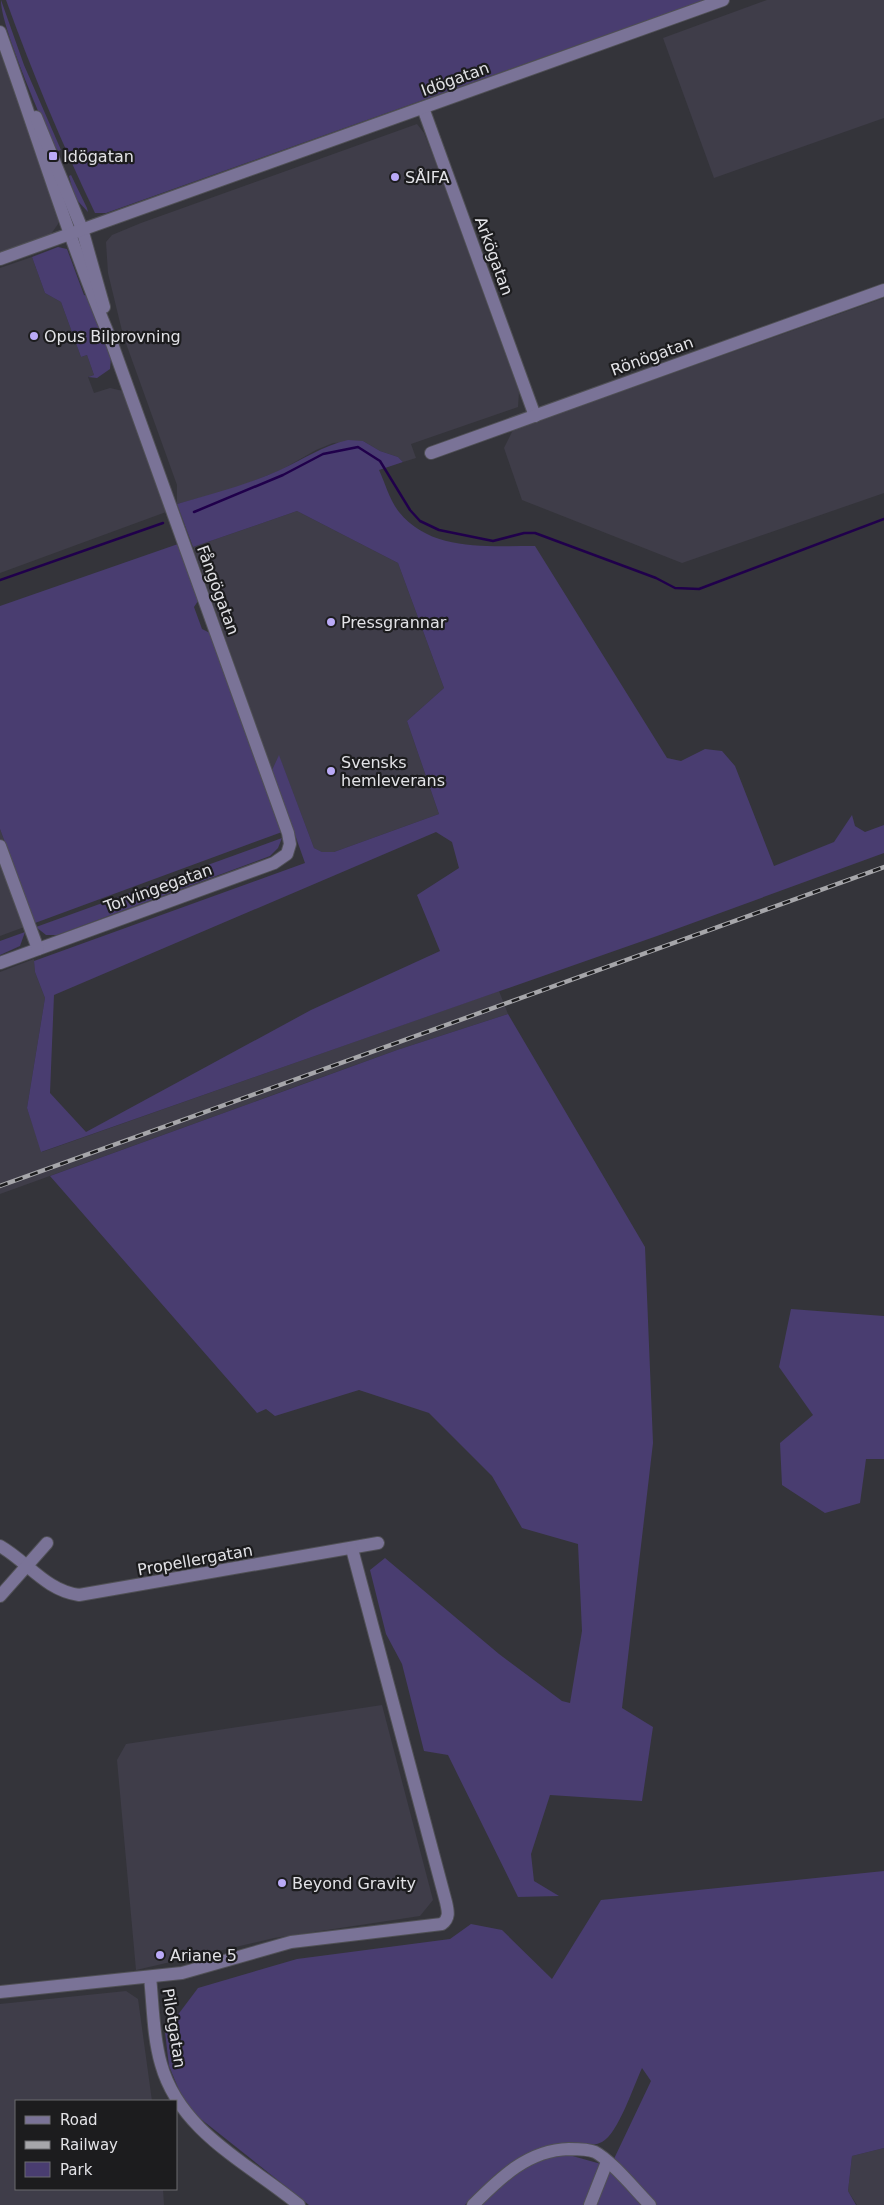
<svg xmlns="http://www.w3.org/2000/svg" width="884" height="2205" font-family="'DejaVu Sans',sans-serif">
<rect width="100%" height="100%" fill="#34343a"/>
<g fill="#3f3d49">
<path d="M767 0H884V118L714 178 663 38Z"/>
<path d="M0 52 60 215 58 224 51 234 0 252Z"/>
<path d="M417 124 424 133 435 161 519 392 518 407 411 444 416 458 403 462 398 457 380 451 363 441 333 443 316 450 281 470 233 489 177 504V485L123 335 108 273 106 242 112 235 141 223Z"/>
<path d="M32 257 45 293 61 302 81 357 87 355 94 375 88 377 94 393 110 388 123 391 166 512 0 573V268Z"/>
<path d="M884 298V493L682 563 522 500 504 448 513 430Z"/>
<path d="M297 511 398 563 444 688 407 721 439 814 334 852H322L314 848 279 756 272 770 193 547Z"/>
<path d="M0 829 35 923 0 936Z"/>
<path d="M34 959 35 972 45 998 27 1108 42 1152 499 991 508 1014 397 1050 0 1194V972Z"/>
<path d="M382 1705 433 1900 420 1916 274 1938 136 1970 117 1760 126 1744Z"/>
<path d="M126 1991 138 1999 152 2101H16V2189H163L164 2205H0V2004Z"/>
<path d="M884 2148V2205H857L848 2191 852 2156Z"/>
</g>
<g fill="#493d70" fill-rule="evenodd">
<path d="M1 0 24 65 61 150 58 151 51 140C39 114 0 23 1 0Z"/>
<path d="M6 0H704L106 213H95C62 144 32 72 6 0Z"/>
<path d="M71 175 87 208 88 212 75 198 69 176Z"/>
<path d="M58 247 67 249 84 295 88 296 111 358 110 369 97 378 88 377 94 375 87 355 81 357 61 302 45 293 32 257Z"/>
<path d="M348 440 363 441 380 451 398 457 403 462 379 470C385 483 390 501 399 512 431 552 489 546 535 546L667 758 681 761 705 749 722 751 735 766 774 866 834 842 852 815 855 826 865 832 884 825V853L657 936 41 1152 27 1108 45 998 35 972 34 961 305 863 272 770 279 755 314 848 322 852H334L439 814 407 721 444 688 398 563 297 511 193 547 177 504C212 494 247 485 280 470 304 459 322 446 348 440ZM436 832 452 842 459 868 417 895 440 951 311 1010 86 1132 50 1093 54 995Z"/>
<path d="M178 544 198 601 194 607 202 629 210 633 282 832 35 923 0 829V606Z"/>
<path d="M282 838 278 848 270 856 57 935H46L36 927Z"/>
<path d="M25 932 20 946 0 955V941Z"/>
<path d="M508 1014 645 1247 653 1443 622 1708 653 1727 642 1801 550 1795 531 1854 534 1881 559 1896 518 1897 448 1755 424 1751 402 1664 386 1634 370 1570 385 1558 499 1654 562 1701 570 1703 582 1631 578 1544 522 1528 492 1476 429 1413 359 1390 275 1416 266 1409 257 1413 50 1176 397 1050Z"/>
<path d="M791 1309 884 1316V1459H866L860 1503 825 1513 782 1485 780 1443 813 1415 779 1367Z"/>
<path d="M884 1871V2148L852 2156 848 2191 856 2205H655L612 2163 651 2081 642 2068C634 2085 618 2134 602 2142 590 2148 572 2144 560 2145 516 2150 494 2175 465 2205H309L192 2112 179 2090 169 2066 165 2032 198 1988 297 1959 450 1939 471 1924 502 1930 552 1979 601 1900Z"/>
<path d="M569 2155 601 2164 585 2205H480C509 2179 529 2158 569 2155Z"/>
<path d="M609 2171 644 2205H595Z"/>
</g>
<g fill="none" stroke-linecap="round" stroke-linejoin="round">
<g stroke="#20004b" stroke-width="2.5">
<path d="M194 512 283 475 323 454 358 447 380 461 410 510 420 521 439 530 493 541 524 533H535L656 578 675 588 699 589 884 519"/>
<path d="M0 580 163 523"/>
</g>
<g stroke="#505056" stroke-width="14">
<g id="minor">
<path d="M0 32C37 134 68 238 110 338L288 833 290 844 287 854 274 863 0 963"/>
<path d="M423 108 535 416"/>
<path d="M36 117 82 229 104 307"/>
<path d="M0 259 723 0"/>
<path d="M431 453 884 290"/>
<path d="M0 846 38 949"/>
<path d="M0 1546C28 1562 45 1590 79 1595L378 1543"/>
<path d="M0 1596 47 1543"/>
<path d="M150 1977C153 2005 153 2037 161 2064 180 2132 248 2163 299 2205"/>
<path d="M0 1992 182 1973 291 1942 442 1924C450 1918 448 1911 446 1902L352 1549"/>
<path d="M473 2205C500 2178 528 2150 569 2149 577 2149 588 2149 595 2152 611 2160 637 2192 650 2205"/>
<path d="M590 2205 607 2162"/>
</g>
</g>
<use href="#minor" stroke="#7a7397" stroke-width="12"/>
<g stroke="#a6a6aa" stroke-width="4.5">
<path id="rail" d="M0 1186 884 867"/>
</g>
<use href="#rail" stroke="#1c1c1e" stroke-width="2.5" stroke-dasharray="8" stroke-linecap="butt"/>
</g>
<g fill="#baaaf7" stroke="#1c1c1e" stroke-width="2">
<rect x="48" y="151" width="10" height="10" rx="2.5"/>
<circle cx="395" cy="177" r="5"/>
<circle cx="34" cy="336" r="5"/>
<circle cx="331" cy="622" r="5"/>
<circle cx="331" cy="771" r="5"/>
<circle cx="282" cy="1883" r="5"/>
<circle cx="160" cy="1955" r="5"/>
</g>
<g text-anchor="middle" dominant-baseline="central" stroke-width="4.5" stroke-linejoin="round" paint-order="stroke">
<g font-size="16" fill="#e2e2e6" stroke="#1c1c1e">
<text transform="translate(455 79) rotate(-20)">Idögatan</text>
<text transform="translate(494 256) rotate(70)">Arkögatan</text>
<text transform="translate(652 356) rotate(-20)">Rönögatan</text>
<text transform="translate(218 590) rotate(70)">Fångögatan</text>
<text transform="translate(158 888) rotate(-20)">Torvingegatan</text>
<text transform="translate(195 1560) rotate(-10)">Propellergatan</text>
<text transform="translate(174 2028) rotate(81)">Pilotgatan</text>
</g>
<g font-size="16" fill="#e2e2e6" stroke="#1c1c1e" text-anchor="start">
<text x="63" y="156">Idögatan</text>
<text x="405" y="177">SÅIFA</text>
<text x="44" y="336">Opus Bilprovning</text>
<text x="341" y="622">Pressgrannar</text>
<text x="341" y="762">Svensks<tspan x="341" dy="18">hemleverans</tspan></text>
<text x="292" y="1883">Beyond Gravity</text>
<text x="170" y="1955">Ariane 5</text>
</g>
</g>
<rect x="15" y="2100" width="162" height="90" fill="#1c1c1e" stroke="#6b6b6e"/>
<rect x="25" y="2116" width="25" height="8" fill="#7a7397" stroke="#6b6b6e"/>
<text x="60" y="2125" font-size="15" fill="#e2e2e6">Road</text>
<rect x="25" y="2141" width="25" height="8" fill="#a6a6aa" stroke="#6b6b6e"/>
<text x="60" y="2150" font-size="15" fill="#e2e2e6">Railway</text>
<rect x="25" y="2162" width="25" height="15" fill="#493d70" stroke="#6b6b6e"/>
<text x="60" y="2175" font-size="15" fill="#e2e2e6">Park</text>
</svg>
